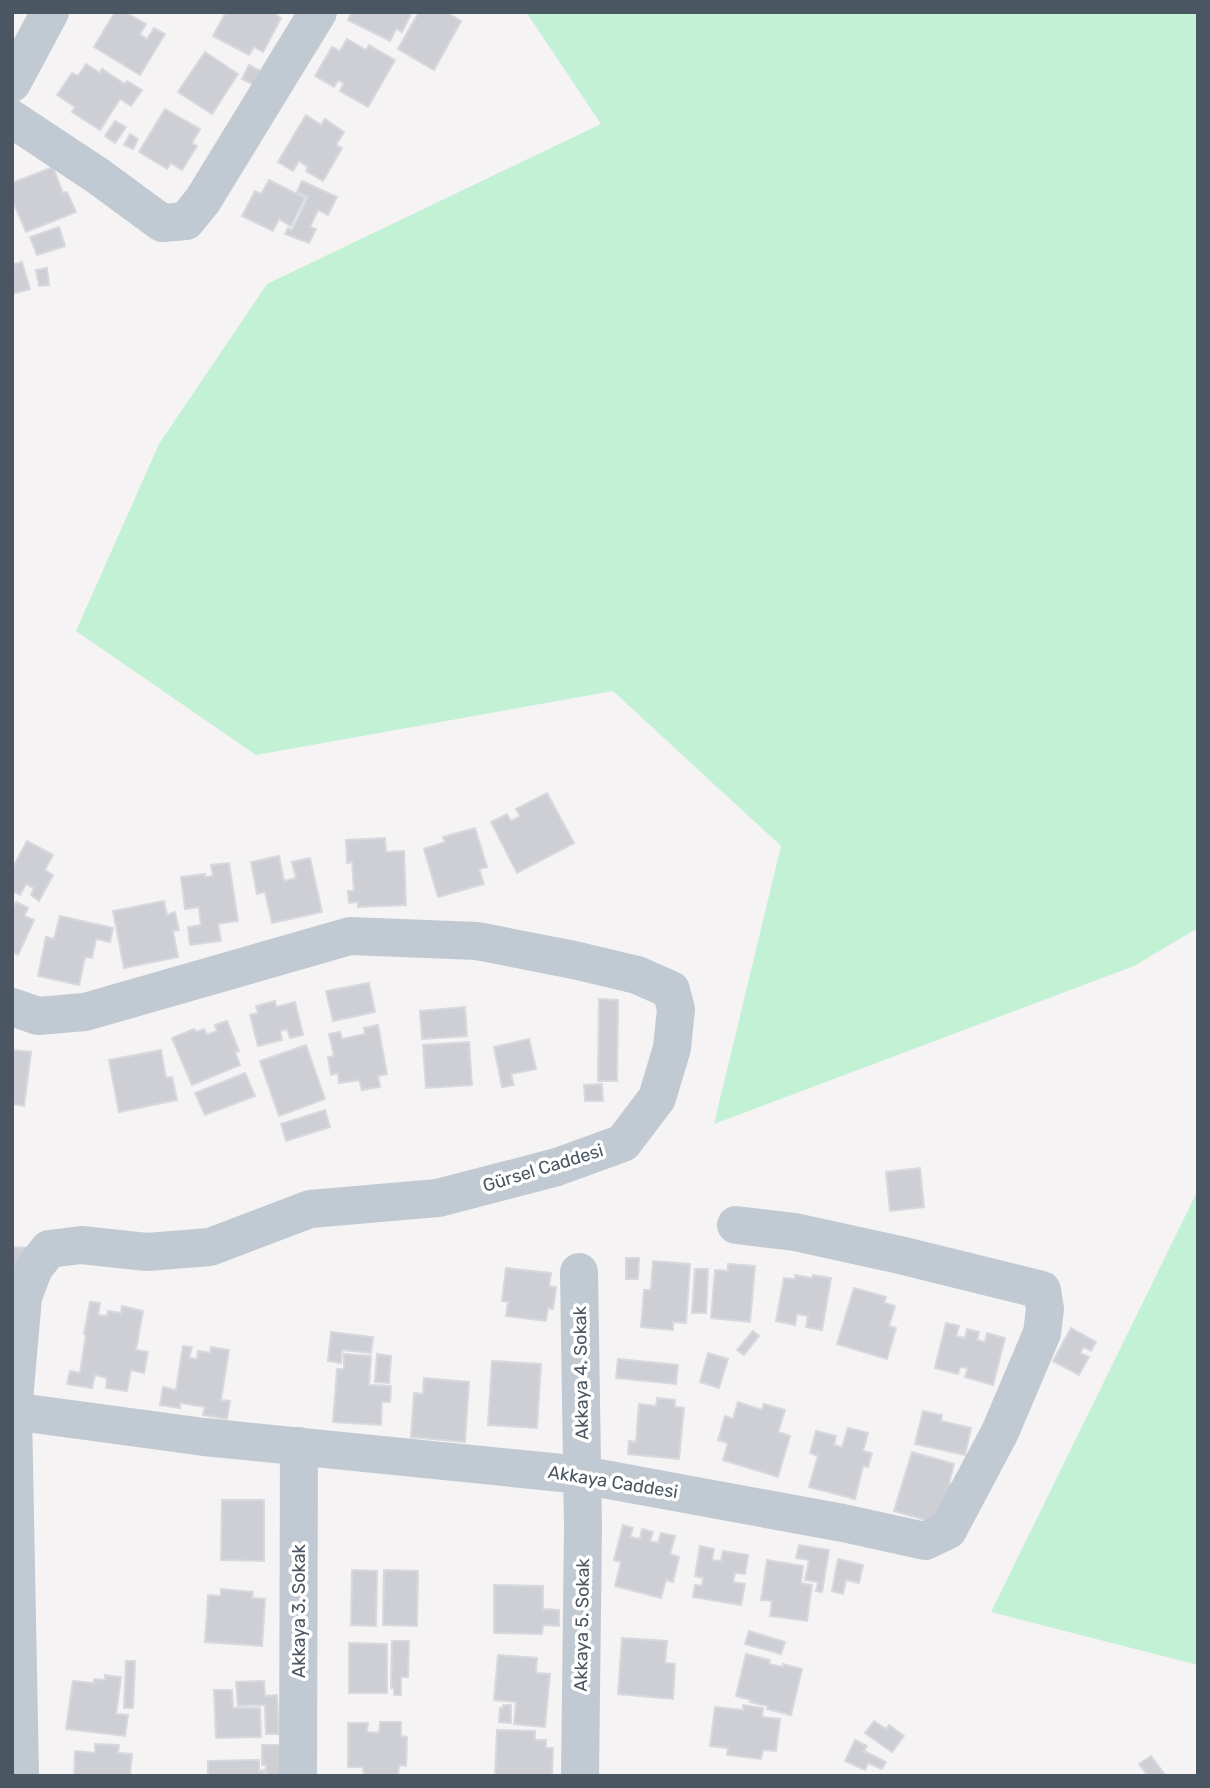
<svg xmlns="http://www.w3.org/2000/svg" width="1210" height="1788" font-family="Rubik,sans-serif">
<rect width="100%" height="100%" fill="#f5f3f3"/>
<g fill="#c3f1d5">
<path d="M526 12H1198V928L1134 966 714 1124 781 846 613 691 256 755 76 631 159 444 267 284 601 124Z"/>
<path d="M1198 1190V1665L991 1612Z"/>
</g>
<g fill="#cdcfd5" stroke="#d7d9de" stroke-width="2">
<path d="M115 12H125L146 24 140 34 147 39 154 28 165 34 140 75 94 47Z"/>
<path d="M226 12H272L281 18 263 52 254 47 249 55 213 36Z"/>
<path d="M352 12 360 13 412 12 402 32 396 29 390 41 348 20Z"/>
<path d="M419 12H446L461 21 434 70 398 49Z"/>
<path d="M347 39 366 50 369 45 395 60 368 107 340 91 344 83 338 80 334 87 315 76 332 47 340 51Z"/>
<path d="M205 52 238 74 212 114 178 92Z"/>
<path d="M86 64 100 73 102 69 125 84 127 81 142 90 131 106 120 99 100 130 72 112 75 107 57 95 72 73 78 76Z"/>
<path d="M249 65 261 71 254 85 242 79Z"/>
<path d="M165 109 200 129 192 143 197 146 182 170 171 163 167 169 139 152Z"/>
<path d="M306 115 321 125 325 119 344 132 336 145 342 148 323 181 306 171 308 167 299 161 293 171 278 162Z"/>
<path d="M115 121 126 127 115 143 105 136Z"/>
<path d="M130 134 138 139 133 149 124 145Z"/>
<path d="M53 167 63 193 67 192 76 212 26 232 12 199V183Z"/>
<path d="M269 180 305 198 291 226 279 219 273 231 242 216 255 191 261 194Z"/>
<path d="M302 181 337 197 328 215 318 210 310 227 316 229 309 243 285 234 288 228 292 230 308 197 297 192Z"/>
<path d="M59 227 65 246 37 255 30 237Z"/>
<path d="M22 262 30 289 12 294V265Z"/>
<path d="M47 268 49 285 39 286 36 270Z"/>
<path d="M547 793 574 843 517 873 491 822 507 814 511 821 520 816 516 809Z"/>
<path d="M475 828 487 867 479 869 484 884 438 897 424 849 445 842 443 837Z"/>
<path d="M385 838 386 852 404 851 406 905 358 907V902L349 903 348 891H354L352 862 347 863 346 840Z"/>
<path d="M27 841 53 855 45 870 53 875 39 901 31 895 34 888 26 884 20 895 12 891V869Z"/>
<path d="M279 856 284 881 296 878 292 862 310 858 322 912 272 923 265 892 257 894 251 862Z"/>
<path d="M229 863 238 921 218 924 221 941 190 945 188 927 201 925 199 907 185 909 181 877 205 874V877L213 876 211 865Z"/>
<path d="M164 901 167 915 175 912 179 930 173 931 178 957 124 968 113 911Z"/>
<path d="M16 902 28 908 24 916 34 920 18 955 12 952V910Z"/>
<path d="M60 916 113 928 110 942 96 939 92 958 85 957 79 985 38 976 46 937 54 939Z"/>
<path d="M369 983 375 1012 333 1021 326 991Z"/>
<path d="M599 999 618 1000 617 1081H598Z"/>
<path d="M275 1001 276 1007 295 1002 303 1035 290 1038 287 1029 280 1031 282 1040 258 1046 250 1015 258 1013 256 1006Z"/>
<path d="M465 1007 467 1036 422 1039 420 1011Z"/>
<path d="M227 1021 239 1051 235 1052 240 1065 192 1085 172 1038 194 1029 196 1032 204 1029 207 1035 217 1031 215 1025Z"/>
<path d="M378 1025 387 1074 378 1076 380 1087 362 1090 359 1080 339 1083 338 1073 331 1075 328 1057 334 1056 329 1034 340 1032 342 1039 365 1034 364 1028Z"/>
<path d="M529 1039 536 1069 511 1074 514 1085 502 1087 494 1047Z"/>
<path d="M469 1042 472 1085 426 1088 423 1045Z"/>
<path d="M306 1045 325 1099 279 1116 260 1061Z"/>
<path d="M12 1050 31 1052 24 1106 12 1104Z"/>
<path d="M161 1050 166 1078 172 1077 177 1100 119 1112 109 1060Z"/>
<path d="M245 1073 255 1096 205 1115 195 1093Z"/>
<path d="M602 1084 603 1101H585L584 1085Z"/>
<path d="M325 1110 330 1127 286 1141 281 1124Z"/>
<path d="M920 1168 924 1207 890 1211 886 1172Z"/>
<path d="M12 1247 29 1248 12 1272Z"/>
<path d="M626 1258H639L638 1279H626Z"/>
<path d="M653 1261 690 1264 686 1323 673 1322V1330L641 1327 644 1290H651Z"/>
<path d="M728 1264 755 1266 750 1322 711 1318 715 1270 728 1271Z"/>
<path d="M506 1268 551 1273 549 1286 556 1287 553 1309 548 1308 546 1321 506 1316 508 1302 502 1301Z"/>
<path d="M695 1269H708L706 1313H692Z"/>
<path d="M795 1275 812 1278 813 1275 831 1278 822 1330 806 1327 808 1316 797 1314 795 1325 776 1321 784 1278 795 1279Z"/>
<path d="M854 1288 886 1297 884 1303 895 1306 889 1326 896 1328 887 1359 837 1344Z"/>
<path d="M90 1302 100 1303 98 1315 107 1316 108 1311 121 1313 122 1306 143 1311 136 1350 148 1352 144 1373 131 1370 127 1391 106 1388 107 1378 95 1375 92 1388 67 1384 70 1371 80 1373 86 1335 84 1334Z"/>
<path d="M946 1323 959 1326 956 1336 965 1338 967 1329 979 1332 977 1340 985 1342 987 1333 1005 1338 993 1385 965 1377 968 1368 960 1367 958 1374 935 1368Z"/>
<path d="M1071 1328 1096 1342 1091 1351 1084 1347 1080 1353 1089 1357 1079 1375 1053 1361Z"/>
<path d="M753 1331 759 1336 744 1355 737 1350Z"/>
<path d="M331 1332 373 1337 371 1353 342 1350 341 1363 328 1361Z"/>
<path d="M183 1346 192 1347 189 1358 197 1359 198 1351 210 1353 211 1347 229 1350 221 1400 230 1401 227 1419 203 1415 205 1407 180 1403V1408L160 1405 163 1387 176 1390Z"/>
<path d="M708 1353 728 1359 719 1388 700 1382Z"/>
<path d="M344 1354 371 1356 369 1385 391 1386 390 1402H382L381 1425 333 1422 337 1369H344Z"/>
<path d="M377 1354 391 1356 389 1383 375 1382Z"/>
<path d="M618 1359 678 1365 676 1384 616 1378Z"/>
<path d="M492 1361 541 1364 537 1428 488 1425Z"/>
<path d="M424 1378 469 1382 465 1442 411 1437 414 1393 423 1394Z"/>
<path d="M657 1398 675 1400V1407L684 1408 679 1459 628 1454 629 1441 636 1442 639 1404 656 1406Z"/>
<path d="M738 1402 762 1410 764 1404 785 1410 778 1432 790 1436 778 1477 723 1460 728 1443 718 1440 725 1416 733 1419Z"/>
<path d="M923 1411 942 1415 941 1421 971 1428 965 1455 915 1444Z"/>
<path d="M848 1428 868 1433 863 1451 872 1453 868 1467 863 1466 855 1499 809 1487 818 1456 810 1453 816 1431 836 1436 834 1445 842 1447Z"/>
<path d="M912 1452 954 1464 949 1483 955 1485 943 1525 894 1511Z"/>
<path d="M222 1500H264V1561L221 1560Z"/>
<path d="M623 1525 633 1528 630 1537 640 1539 642 1529 653 1532 650 1541 658 1543 661 1533 675 1536 670 1554 679 1557 673 1582 666 1580 661 1598 615 1586 621 1562 614 1560Z"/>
<path d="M799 1545 829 1550 822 1592 816 1591 818 1582 805 1580 809 1560 796 1558Z"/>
<path d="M700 1546 714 1549 712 1560 721 1561 723 1551 748 1555 745 1574 735 1573 733 1582 745 1584 741 1605 693 1597 695 1585 702 1586 703 1578 695 1576Z"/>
<path d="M838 1559 863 1565 859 1583 846 1580 843 1594 832 1591Z"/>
<path d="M767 1560 803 1566 801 1583 812 1585 807 1621 770 1616 772 1601 761 1600Z"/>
<path d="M352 1570 377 1571 376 1626 351 1625Z"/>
<path d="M384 1570 418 1571 417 1626 383 1625Z"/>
<path d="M494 1585 543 1586V1609L559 1610V1626L543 1625 542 1634 494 1633Z"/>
<path d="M221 1589 253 1592 252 1598 265 1599 262 1646 205 1642 208 1595 221 1596Z"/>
<path d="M749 1631 785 1642 781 1654 745 1644Z"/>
<path d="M622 1638 667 1641 665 1663 675 1664 673 1699 618 1694Z"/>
<path d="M392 1641H409L408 1677H401V1695H394V1688H391Z"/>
<path d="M349 1643 387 1644V1693H349Z"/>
<path d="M746 1654 770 1660 769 1664 783 1667V1664L802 1669 791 1715 767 1709 768 1706 750 1702 751 1700 736 1696Z"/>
<path d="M498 1655 537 1658 536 1673 550 1674 545 1727 514 1724 516 1702 494 1700Z"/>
<path d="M126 1661H135L133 1708H124Z"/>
<path d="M105 1675 121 1677 116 1714 128 1715 125 1736 66 1729 73 1681 94 1683V1679L105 1680Z"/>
<path d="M264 1681 265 1696 277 1695 279 1734H266L265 1705 238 1706 236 1682Z"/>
<path d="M214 1690H232L233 1708H260L261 1737 216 1738Z"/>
<path d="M503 1705H511V1723L499 1722 500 1708H503Z"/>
<path d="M743 1705 763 1708 762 1717 780 1719 776 1751 763 1750 761 1759 727 1755 728 1748 710 1746 715 1707 743 1710Z"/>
<path d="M874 1721 886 1729 889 1725 904 1736 892 1752 865 1733Z"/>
<path d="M380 1722H401V1736L407 1737 406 1766 399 1765 398 1776H364L363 1767H348V1723H368L367 1732 379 1733Z"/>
<path d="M497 1730 535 1731V1740H546V1748H553L552 1776H495Z"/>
<path d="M855 1740 867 1746 864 1751 886 1762 882 1769 868 1763 865 1770 845 1761Z"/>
<path d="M95 1744 119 1745 118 1753 132 1754 130 1776H74L75 1751 95 1753Z"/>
<path d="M262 1745H281L284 1776H266V1765H262Z"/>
<path d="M1151 1756 1166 1776H1148L1139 1764Z"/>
<path d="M259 1760V1771L264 1770V1776H208V1761Z"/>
</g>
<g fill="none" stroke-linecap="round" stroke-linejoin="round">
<g stroke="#c1cad2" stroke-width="38">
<path d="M12 83 50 12"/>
<path d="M12 119 98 176 162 223 186 221 203 200 318 12"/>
<path d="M12 1007 38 1016 85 1012 350 936 477 941 574 960 637 975 671 990 676 1009 672 1048 657 1098 623 1143 557 1167 438 1198 310 1209 210 1247 147 1252 81 1245 49 1249 34 1268 23 1297 13 1411 20 1776"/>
<path d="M579 1272 583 1527 580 1776"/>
<path d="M12 1411 204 1437 582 1475 843 1523 925 1541 948 1530 1000 1432 1042 1333 1045 1309 1042 1290 900 1255 795 1232 736 1225"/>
<path d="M298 1776 299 1446"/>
</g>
</g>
<g text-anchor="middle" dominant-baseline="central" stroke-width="7" stroke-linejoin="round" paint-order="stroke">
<g font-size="18" fill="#4a5661" stroke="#fff">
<text transform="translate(543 1168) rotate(-17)">Gürsel Caddesi</text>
<text transform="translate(581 1373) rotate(-91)">Akkaya 4. Sokak</text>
<text transform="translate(613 1482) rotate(9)">Akkaya Caddesi</text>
<text transform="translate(299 1611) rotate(-90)">Akkaya 3. Sokak</text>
<text transform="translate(582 1625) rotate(-89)">Akkaya 5. Sokak</text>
</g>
</g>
<rect width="1210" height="1788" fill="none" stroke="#4a5661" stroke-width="28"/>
</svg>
